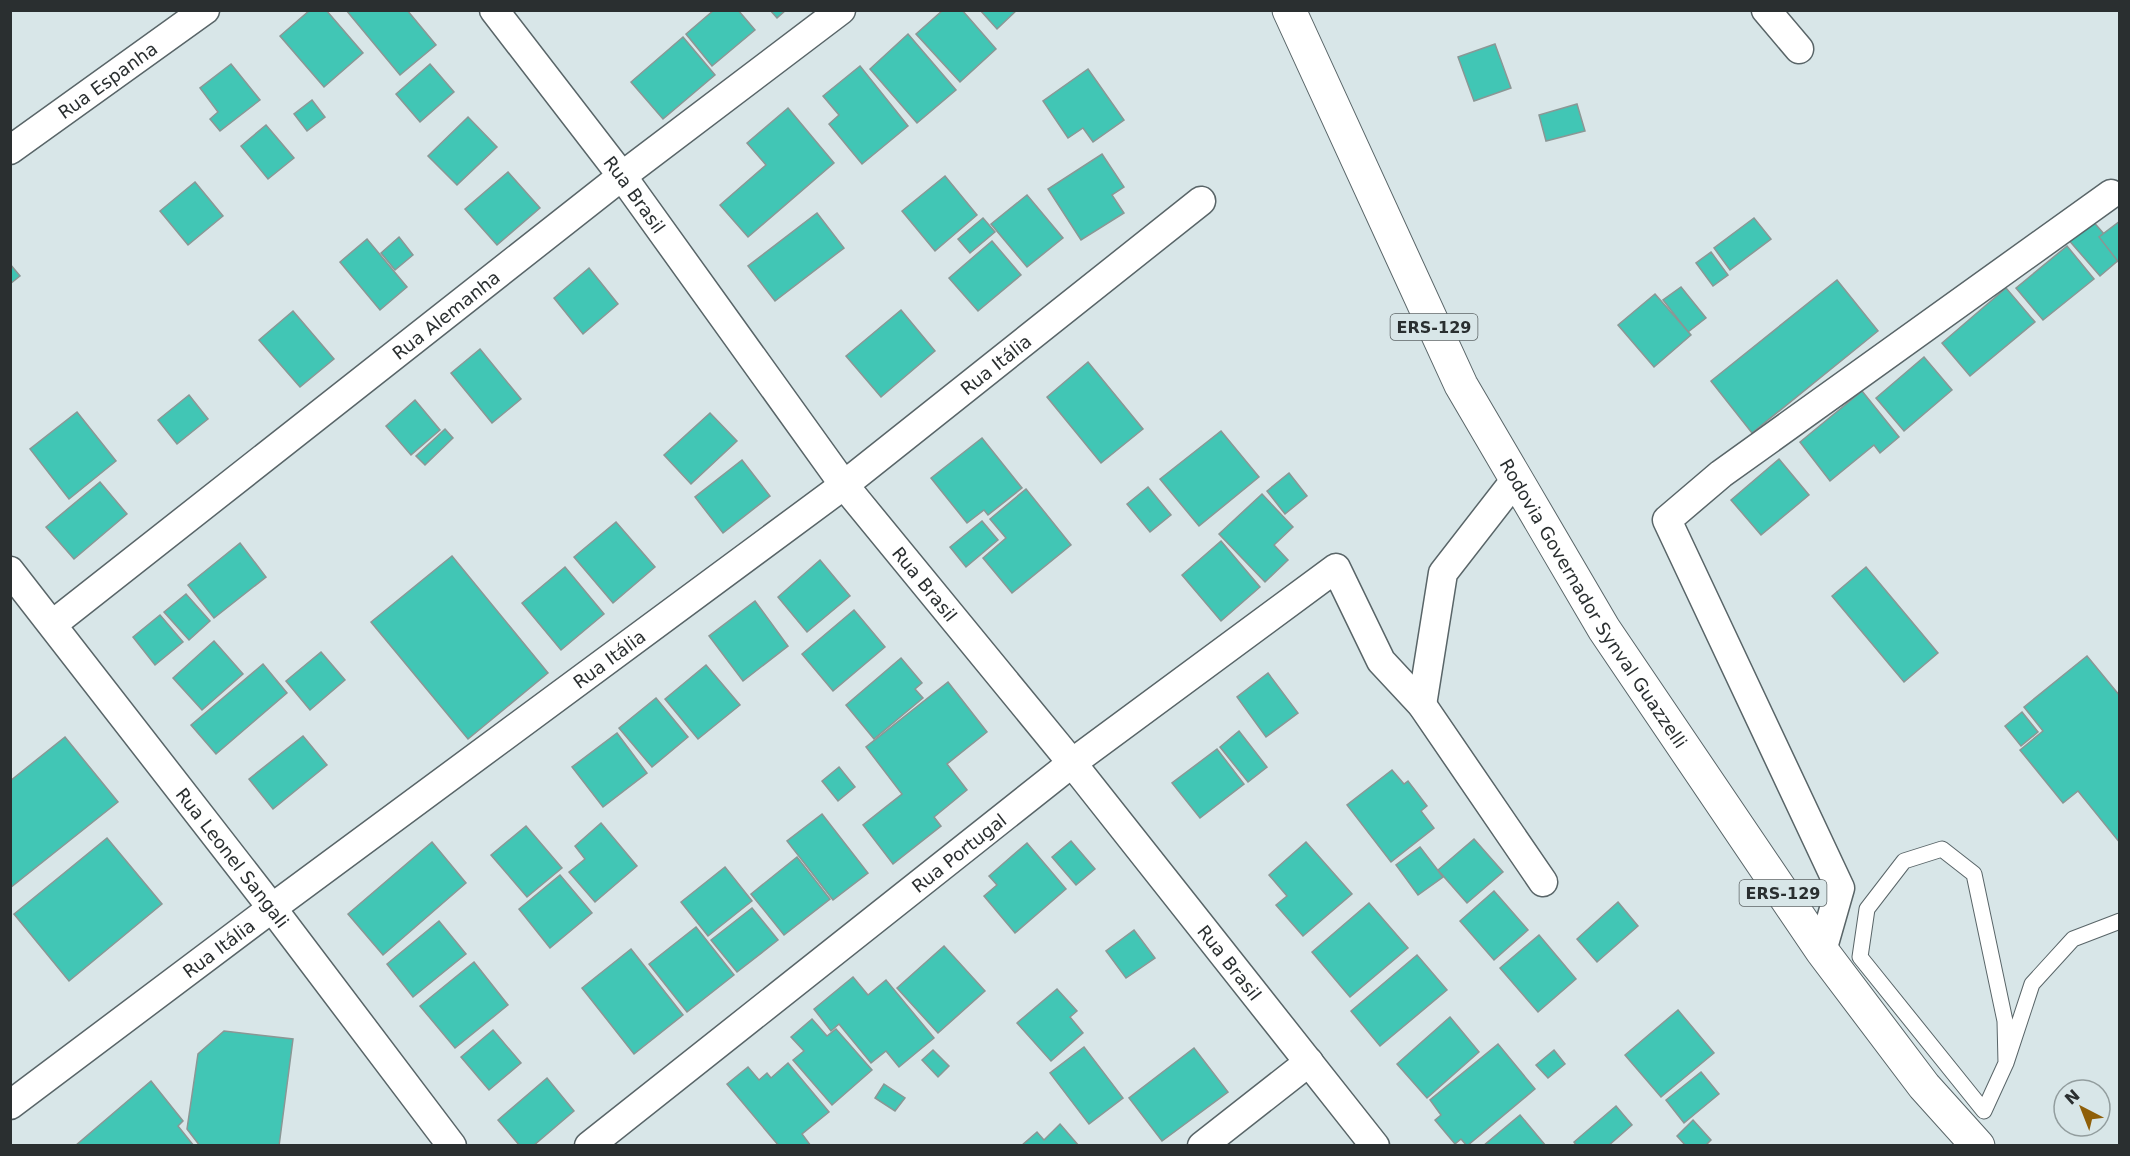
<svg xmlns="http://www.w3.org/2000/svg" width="2130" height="1156" font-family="'DejaVu Sans',sans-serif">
<rect width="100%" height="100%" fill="#d8e6e8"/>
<g fill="#41c6b5" stroke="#8a9795" stroke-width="1.5">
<path d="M310 10H326L363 53 324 87 280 36Z"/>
<path d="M346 10H407L436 45 400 75Z"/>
<path d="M714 10H738L755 30 712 66 686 34Z"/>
<path d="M770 10H786L777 18Z"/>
<path d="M943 10H962L996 49 960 82 916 34Z"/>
<path d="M980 10H1017L997 29Z"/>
<path d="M908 34 956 90 917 123 870 69Z"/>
<path d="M683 37 715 75 663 119 631 82Z"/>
<path d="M1495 44 1511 88 1474 101 1458 57Z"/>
<path d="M231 64 260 100 220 131 210 119 218 112 200 88Z"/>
<path d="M430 64 454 92 420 122 396 94Z"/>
<path d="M860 66 908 126 862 164 829 124 839 115 823 96Z"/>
<path d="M1088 69 1124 120 1093 142 1083 128 1068 138 1043 101Z"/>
<path d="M312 100 325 117 307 131 294 114Z"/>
<path d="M1577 104 1585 131 1546 141 1539 115Z"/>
<path d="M788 108 834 163 748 237 720 205 766 165 747 143Z"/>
<path d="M468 117 497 147 457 185 428 156Z"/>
<path d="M266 125 294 158 268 179 241 146Z"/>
<path d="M1102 154 1124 187 1112 195 1124 213 1081 240 1048 189Z"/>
<path d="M508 172 540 208 497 245 465 209Z"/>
<path d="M945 176 977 215 935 251 902 211Z"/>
<path d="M195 182 223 216 188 245 160 211Z"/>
<path d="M1027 195 1063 238 1027 267 991 224Z"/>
<path d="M817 213 844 248 775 301 748 266Z"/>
<path d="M983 218 995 232 970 253 958 239Z"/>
<path d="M1754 218 1771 239 1730 270 1714 248Z"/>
<path d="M2090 218 2120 252V259L2100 276 2067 238Z"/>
<path d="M2120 221V264L2099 237Z"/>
<path d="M399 237 413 255 395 270 381 253Z"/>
<path d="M367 239 407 287 380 310 340 262Z"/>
<path d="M992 241 1021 275 978 311 949 278Z"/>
<path d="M2067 246 2094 279 2043 320 2016 288Z"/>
<path d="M1711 252 1728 275 1713 286 1696 263Z"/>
<path d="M10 264 20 276 10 284Z"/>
<path d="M589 268 618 304 583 334 554 298Z"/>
<path d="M1837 280 1878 331 1752 433 1711 381Z"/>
<path d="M1681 287 1706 318 1688 332 1663 300Z"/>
<path d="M2006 288 2035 322 1970 376 1942 343Z"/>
<path d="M1655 294 1691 335 1654 367 1618 325Z"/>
<path d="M901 310 935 351 881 397 846 356Z"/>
<path d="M293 311 334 359 300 387 259 340Z"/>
<path d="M480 349 521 399 492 423 451 373Z"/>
<path d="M1924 357 1952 390 1904 431 1876 398Z"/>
<path d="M1088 362 1143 429 1101 463 1047 397Z"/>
<path d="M1862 391 1899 437 1880 453 1874 445 1830 481 1800 442Z"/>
<path d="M189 395 208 419 177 444 158 420Z"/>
<path d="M415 400 440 430 411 455 386 426Z"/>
<path d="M77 412 116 461 69 499 30 449Z"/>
<path d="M710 413 737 441 691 484 664 455Z"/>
<path d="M445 429 453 438 425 465 416 456Z"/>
<path d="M1221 431 1259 477 1199 526 1160 479Z"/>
<path d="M982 438 1022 488 988 515 984 510 967 523 931 478Z"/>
<path d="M1779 459 1809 495 1761 535 1731 500Z"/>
<path d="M742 460 770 496 723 533 695 497Z"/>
<path d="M1289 473 1307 496 1285 514 1267 491Z"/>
<path d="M100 482 127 514 74 559 46 527Z"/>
<path d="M1148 487 1171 515 1150 532 1127 504Z"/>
<path d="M1026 489 1071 545 1012 593 983 558 1006 538 990 519Z"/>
<path d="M1262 494 1293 527 1274 545 1288 560 1265 582 1219 534Z"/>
<path d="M982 521 998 540 966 567 950 547Z"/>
<path d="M616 522 655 567 613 603 574 557Z"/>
<path d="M1221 541 1260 587 1221 621 1182 575Z"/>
<path d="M240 543 266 577 214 618 188 585Z"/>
<path d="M452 556 548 673 468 739 371 622Z"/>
<path d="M820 560 850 596 807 632 778 597Z"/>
<path d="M565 567 604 614 561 650 522 603Z"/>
<path d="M1866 567 1938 653 1904 682 1832 596Z"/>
<path d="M186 594 210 621 189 640 164 612Z"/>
<path d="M755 601 788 646 743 681 709 636Z"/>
<path d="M854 610 885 647 833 691 802 654Z"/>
<path d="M160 615 183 642 155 665 133 637Z"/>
<path d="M214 641 243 674 202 710 173 678Z"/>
<path d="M321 652 345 680 310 710 286 681Z"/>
<path d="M2087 656 2120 696V843L2078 791 2063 803 2020 750 2043 731 2024 707Z"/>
<path d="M901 658 922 683 915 689 923 698 874 739 846 705Z"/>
<path d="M263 664 287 693 216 754 191 725Z"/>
<path d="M706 665 740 705 698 739 665 699Z"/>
<path d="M1268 673 1298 713 1266 737 1237 697Z"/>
<path d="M948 682 987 732 947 764 967 790 934 817 941 826 893 864 863 825 902 794 866 747Z"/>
<path d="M656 698 688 737 652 767 619 728Z"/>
<path d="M2022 712 2038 732 2021 746 2005 726Z"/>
<path d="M1239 731 1267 767 1248 782 1220 747Z"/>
<path d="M617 733 647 773 603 807 572 767Z"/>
<path d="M303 736 327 765 273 809 249 779Z"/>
<path d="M65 737 118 802 10 888V781Z"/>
<path d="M1217 749 1244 784 1200 818 1172 783Z"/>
<path d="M839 767 855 787 838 801 822 781Z"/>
<path d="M1392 770 1404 784 1408 781 1427 806 1421 811 1434 828 1391 862 1347 805Z"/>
<path d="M822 814 868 873 833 900 787 841Z"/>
<path d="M601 823 637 866 595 902 569 872 585 859 575 846Z"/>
<path d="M526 826 562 868 527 897 491 855Z"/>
<path d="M107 838 162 904 69 981 14 914Z"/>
<path d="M1474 839 1503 872 1467 903 1438 870Z"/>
<path d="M1071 841 1095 869 1076 885 1052 857Z"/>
<path d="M432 842 466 883 383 955 348 914Z"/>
<path d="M1306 842 1352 894 1303 936 1276 905 1287 896 1269 875Z"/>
<path d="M1027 843 1066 889 1015 933 984 896 997 885 989 876Z"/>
<path d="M1420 847 1443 877 1418 895 1396 865Z"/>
<path d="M797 857 830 899 784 935 751 894Z"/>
<path d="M725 867 752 901 708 936 681 902Z"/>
<path d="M560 875 592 913 550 948 519 909Z"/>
<path d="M1494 891 1528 930 1494 960 1460 921Z"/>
<path d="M1618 902 1638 926 1597 962 1577 939Z"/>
<path d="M1369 903 1408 948 1350 997 1312 952Z"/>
<path d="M752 908 778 940 737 972 711 940Z"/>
<path d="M439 921 466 954 413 997 387 964Z"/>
<path d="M696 927 734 975 687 1012 649 964Z"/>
<path d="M1134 930 1155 958 1126 978 1106 951Z"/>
<path d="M1539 935 1576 979 1538 1012 1500 968Z"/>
<path d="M944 946 985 991 938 1033 897 988Z"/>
<path d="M631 949 683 1015 634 1054 582 988Z"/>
<path d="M1417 955 1447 990 1380 1046 1351 1011Z"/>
<path d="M474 962 508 1005 455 1048 420 1006Z"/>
<path d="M853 977 868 995 886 980 934 1038 899 1067 886 1051 871 1063 839 1024 831 1031 814 1009Z"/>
<path d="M1057 989 1077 1011 1070 1017 1083 1033 1051 1061 1017 1023Z"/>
<path d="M1678 1010 1714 1053 1661 1097 1625 1055Z"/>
<path d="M1450 1017 1479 1052 1427 1098 1397 1064Z"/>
<path d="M812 1019 827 1036 836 1029 872 1070 832 1105 793 1060 804 1051 791 1037Z"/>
<path d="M493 1030 521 1063 489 1090 461 1057Z"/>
<path d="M224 1031 293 1039 279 1146H200L187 1129 198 1054Z"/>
<path d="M1498 1044 1535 1089 1467 1146 1461 1139 1455 1144 1435 1120 1441 1115 1430 1100Z"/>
<path d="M1084 1047 1123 1098 1089 1124 1050 1073Z"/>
<path d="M1194 1048 1228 1092 1162 1141 1129 1098Z"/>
<path d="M933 1050 949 1066 938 1077 922 1060Z"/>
<path d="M1554 1050 1565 1064 1548 1078 1536 1065Z"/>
<path d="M788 1063 829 1112 802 1134 811 1146H779L727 1084 748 1067 759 1080 767 1073 771 1078Z"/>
<path d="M1701 1072 1719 1094 1684 1123 1666 1100Z"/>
<path d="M547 1078 574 1111 533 1146H520L498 1120Z"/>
<path d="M151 1081 183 1121 178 1126 194 1146H75Z"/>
<path d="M884 1084 905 1098 895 1111 875 1098Z"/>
<path d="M1616 1106 1632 1125 1608 1146H1577L1574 1142Z"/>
<path d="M1520 1115 1546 1146H1483Z"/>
<path d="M1693 1120 1711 1140 1705 1146H1686L1677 1136Z"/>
<path d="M1060 1124 1079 1146H1021L1037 1132 1044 1140Z"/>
</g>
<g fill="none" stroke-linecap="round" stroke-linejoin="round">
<g stroke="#596568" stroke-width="17">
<path id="service" d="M2006 1063 2005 1021 1974 874 1942 849 1904 861 1867 909 1860 957 1984 1111 2006 1063 2032 984 2073 939 2120 921"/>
</g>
<g stroke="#596568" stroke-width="31">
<g id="minor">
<path id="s1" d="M494 10 622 176 844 485 1072 763 1375 1146"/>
<path d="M1766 10 1799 49"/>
<path id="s2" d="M10 150 205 10"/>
<path id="s3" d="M10 571 272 908 452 1146"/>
<path id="s4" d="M53 624 622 176 841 10"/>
<path d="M1422 705 1443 573 1516 479"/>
<path d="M1822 951 1840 888 1667 520 1721 474 2111 194"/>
<path id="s5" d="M10 1105 272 908 844 485 1201 201"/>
<path id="s6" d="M589 1146 1072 763 1336 568 1381 661 1422 705 1543 882"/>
<path d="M1202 1146 1309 1062"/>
</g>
</g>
<g stroke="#596568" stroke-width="35">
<g id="primary">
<path id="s7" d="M1289 10 1461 385 1604 629 1822 951 1924 1086 1978 1146"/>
</g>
</g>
<use href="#service" stroke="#fff" stroke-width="15"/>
<use href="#minor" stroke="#fff" stroke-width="28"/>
<use href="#primary" stroke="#fff" stroke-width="33"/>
</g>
<g text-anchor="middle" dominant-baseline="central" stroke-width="5" stroke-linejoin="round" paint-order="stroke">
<g fill="#d8e6e8" stroke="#5e6667" stroke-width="1.5">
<rect x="1390.5" y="314" width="87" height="26" rx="4.5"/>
<rect x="1739.5" y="880" width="87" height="26" rx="4.5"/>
</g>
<g font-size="16" font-weight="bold" fill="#2a2f30">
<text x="1434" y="327">ERS-129</text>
<text x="1783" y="893">ERS-129</text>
</g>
<g font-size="18" fill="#2a2f30" stroke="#d8e6e8">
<text stroke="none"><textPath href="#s2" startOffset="120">Rua Espanha</textPath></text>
<text stroke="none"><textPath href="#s1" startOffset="232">Rua Brasil</textPath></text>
<text stroke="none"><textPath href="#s4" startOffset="500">Rua Alemanha</textPath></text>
<text stroke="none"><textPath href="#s5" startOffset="1233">Rua Itália</textPath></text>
<text stroke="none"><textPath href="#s1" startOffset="718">Rua Brasil</textPath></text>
<text stroke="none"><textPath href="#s7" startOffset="668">Rodovia Governador Synval Guazzelli</textPath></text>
<text stroke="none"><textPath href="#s5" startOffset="747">Rua Itália</textPath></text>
<text stroke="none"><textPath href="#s6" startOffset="472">Rua Portugal</textPath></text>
<text stroke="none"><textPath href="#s3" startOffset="363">Rua Leonel Sangali</textPath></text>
<text stroke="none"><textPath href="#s5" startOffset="261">Rua Itália</textPath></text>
<text stroke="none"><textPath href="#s1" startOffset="1204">Rua Brasil</textPath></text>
</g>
</g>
<rect width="2130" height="1156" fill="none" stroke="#2a2f30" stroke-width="24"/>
<g transform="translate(2082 1108) rotate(318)"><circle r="28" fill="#d8e6e8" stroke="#929d9e" stroke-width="1.5"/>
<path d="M0-4.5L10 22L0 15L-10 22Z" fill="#8f5f09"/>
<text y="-9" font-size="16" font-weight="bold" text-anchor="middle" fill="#2a2f30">N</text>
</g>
</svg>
